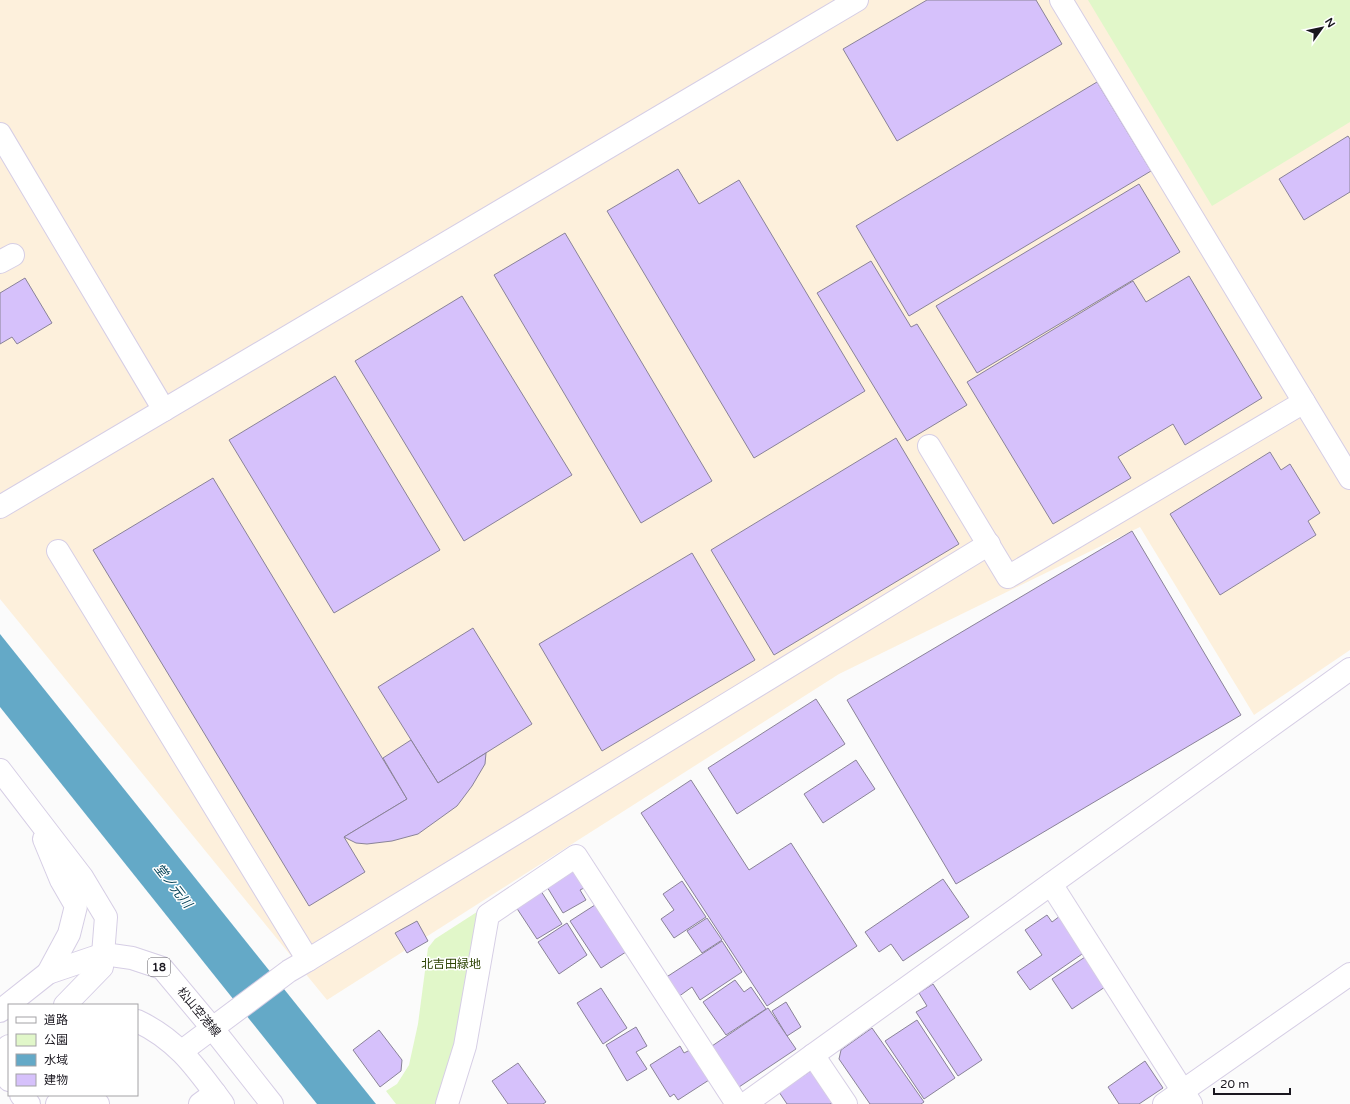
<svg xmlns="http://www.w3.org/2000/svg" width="1350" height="1104" font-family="'Varela Round','Noto Sans JP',sans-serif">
<rect width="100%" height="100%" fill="#fbfbfb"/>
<path fill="#fdf0dc" d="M0 0H1350V650L1254 715 1140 527 839 674 327 1000 0 599Z"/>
<g fill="#e1f7c9">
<path d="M1088 0H1350V122L1212 206Z"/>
<path d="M480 910 443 1104H396L386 1091 397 1084 409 1065 418 1024 428 948 435 939Z"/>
</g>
<path fill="#64a9c7" d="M0 634 376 1104H317L0 707Z"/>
<g fill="#d6c1fb" stroke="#8a8398">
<path d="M927 0H1036L1062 44 897 141 843 49Z"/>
<path d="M1097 82 1151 171 909 316 856 226Z"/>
<path d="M1348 136 1350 139V192L1304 220 1279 179Z"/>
<path d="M678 169 699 204 739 180 865 391 754 458 607 211Z"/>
<path d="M1139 184 1180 252 977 373 936 306Z"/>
<path d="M565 233 712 481 641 523 494 275Z"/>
<path d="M871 261 911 327 917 324 967 405 907 441 817 293Z"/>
<path d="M1189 276 1262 398 1185 445 1173 424 1118 457 1131 478 1053 524 967 382 1133 281 1146 302Z"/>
<path d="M25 278 52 323 17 344 12 337 0 344V293Z"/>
<path d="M462 296 572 475 464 541 355 361Z"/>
<path d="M335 376 440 550 334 613 229 440Z"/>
<path d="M896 438 959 544 774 655 711 550Z"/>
<path d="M1270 452 1281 470 1290 464 1320 513 1308 521 1316 535 1220 595 1170 514Z"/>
<path d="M213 478 407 799 344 837 365 872 309 906 93 550Z"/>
<path d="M1132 531 1241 715 956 884 847 700Z"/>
<path d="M692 553 755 660 602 751 539 644Z"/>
<path d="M473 628 532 724 438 783 378 687Z"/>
<path d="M816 699 845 744 737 814 708 768Z"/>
<path d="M411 740 438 783 486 753 485 764 472 786 457 806 418 834 392 841 367 844 356 843 344 837 407 799 383 758Z"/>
<path d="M856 760 875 789 823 823 804 794Z"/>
<path d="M691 780 749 870 791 843 857 946 767 1006 641 813Z"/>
<path d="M570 865 584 888 580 890 586 900 563 913 544 882Z"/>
<path d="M943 879 969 917 903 961 891 944 879 952 865 932Z"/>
<path d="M682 881 706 917 674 938 661 919 674 910 663 894Z"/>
<path d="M539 888 562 924 537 939 514 904Z"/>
<path d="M598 903 629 950 601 968 570 921Z"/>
<path d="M1047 915 1052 922 1060 916 1085 952 1030 990 1017 972 1042 955 1025 930Z"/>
<path d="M707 918 722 940 702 953 687 931Z"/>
<path d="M417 921 428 941 407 953 395 933Z"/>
<path d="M567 923 587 955 559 974 538 942Z"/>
<path d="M722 941 742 972 700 1000 692 987 678 997 665 978Z"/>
<path d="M1085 957 1105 987 1072 1009 1052 979Z"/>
<path d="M735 980 744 992 751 987 766 1009 726 1035 703 1002Z"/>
<path d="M933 984 982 1060 958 1076 916 1012 927 1006 919 993Z"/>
<path d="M601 988 627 1028 603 1044 577 1003Z"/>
<path d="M786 1002 801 1027 787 1036 772 1011Z"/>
<path d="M768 1008 796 1049 739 1087 712 1046Z"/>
<path d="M917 1020 955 1078 924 1099 885 1041Z"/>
<path d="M636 1027 647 1046 636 1052 647 1069 627 1081 606 1045Z"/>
<path d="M872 1028 924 1102 921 1104H870L839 1059 841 1050Z"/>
<path d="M379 1030 402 1060 401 1071 380 1087 353 1050Z"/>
<path d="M680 1046 684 1053 690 1050 709 1080 678 1100 674 1094 670 1097 650 1065Z"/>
<path d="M1145 1061 1163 1088 1139 1104H1119L1108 1087Z"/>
<path d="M518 1063 546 1102 543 1104H508L492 1081Z"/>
<path d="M812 1070 834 1102 830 1104H787L779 1092Z"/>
</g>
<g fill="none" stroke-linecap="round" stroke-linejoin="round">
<g stroke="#d6cee5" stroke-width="24">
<g id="minor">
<path d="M1061 0 1350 478"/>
<path d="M0 134 164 410"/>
<path d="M0 262 13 255"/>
<path d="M929 446 1008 577 1304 402"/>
<path d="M0 507 857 0"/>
<path d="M58 551 308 960 989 544"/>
<path d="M0 770 82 877 106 917 102 967 65 1005"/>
<path d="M44 839 61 880 76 906 69 934 48 973"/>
<path d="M1051 884 1191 1104"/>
<path d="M182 1051 289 971 308 960"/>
<path d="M813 1055 846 1104"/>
<path d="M0 1068 9 1080"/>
<path d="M21 1095 29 1104"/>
<path d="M76 1095 87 1096 98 1104"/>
<path d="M57 1104 71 1095"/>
<path d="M200 1104 215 1093"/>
<path d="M447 1104 465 1046 488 915 576 856 737 1104"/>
<path d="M745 1104 1350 669"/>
<path d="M1164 1104 1350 974"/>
</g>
</g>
<g stroke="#d6cee5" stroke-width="24">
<g id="major">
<path d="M0 1011 48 973 104 954 132 958 162 968 213 1029 272 1104"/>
<path d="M137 1021C178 1040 197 1069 223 1104"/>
<path d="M0 1053 9 1046"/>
</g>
</g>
<use href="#minor" stroke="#fff" stroke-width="22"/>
<use href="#major" stroke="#fff" stroke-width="22"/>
</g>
<g text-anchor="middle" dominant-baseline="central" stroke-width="3" stroke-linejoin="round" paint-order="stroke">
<rect fill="#fff" stroke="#5f5d62" stroke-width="1" x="148" y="958" width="22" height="18" rx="3"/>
<g font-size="11" font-weight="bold" fill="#1a171f">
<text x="159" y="967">18</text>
</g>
<g font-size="12" fill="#2c4303" stroke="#fff">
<text x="451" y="964">北吉田緑地</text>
</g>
<g font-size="12" fill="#1a171f" stroke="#fff">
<text transform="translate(199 1012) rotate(50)">松山空港線</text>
</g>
<g font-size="13" font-style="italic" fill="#08455a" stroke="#fff">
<text transform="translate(173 886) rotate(52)">堂ノ元川</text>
</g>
</g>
<rect x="8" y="1004" width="130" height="92" fill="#ffffff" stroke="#a3a2a5"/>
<rect x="16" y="1017" width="20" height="6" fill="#ffffff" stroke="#a3a2a5"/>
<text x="44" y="1024" font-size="12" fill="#1a171f">道路</text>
<rect x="16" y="1034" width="20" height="12" fill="#e1f7c9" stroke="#a3a2a5"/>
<text x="44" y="1044" font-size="12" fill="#1a171f">公園</text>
<rect x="16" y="1054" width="20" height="12" fill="#64a9c7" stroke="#a3a2a5"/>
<text x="44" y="1064" font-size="12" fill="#1a171f">水域</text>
<rect x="16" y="1074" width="20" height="12" fill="#d6c1fb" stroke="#a3a2a5"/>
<text x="44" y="1084" font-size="12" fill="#1a171f">建物</text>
<g transform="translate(1322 28) rotate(57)" stroke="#ffffff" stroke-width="3" paint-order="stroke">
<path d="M0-3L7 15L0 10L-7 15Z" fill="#1a171f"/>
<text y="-6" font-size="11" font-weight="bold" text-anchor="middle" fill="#1a171f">N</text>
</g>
<path d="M1214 1088v6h76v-6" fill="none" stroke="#1a171f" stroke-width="2"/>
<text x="1220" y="1088" font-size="12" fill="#1a171f" stroke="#ffffff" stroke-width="3" paint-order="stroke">20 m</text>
</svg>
